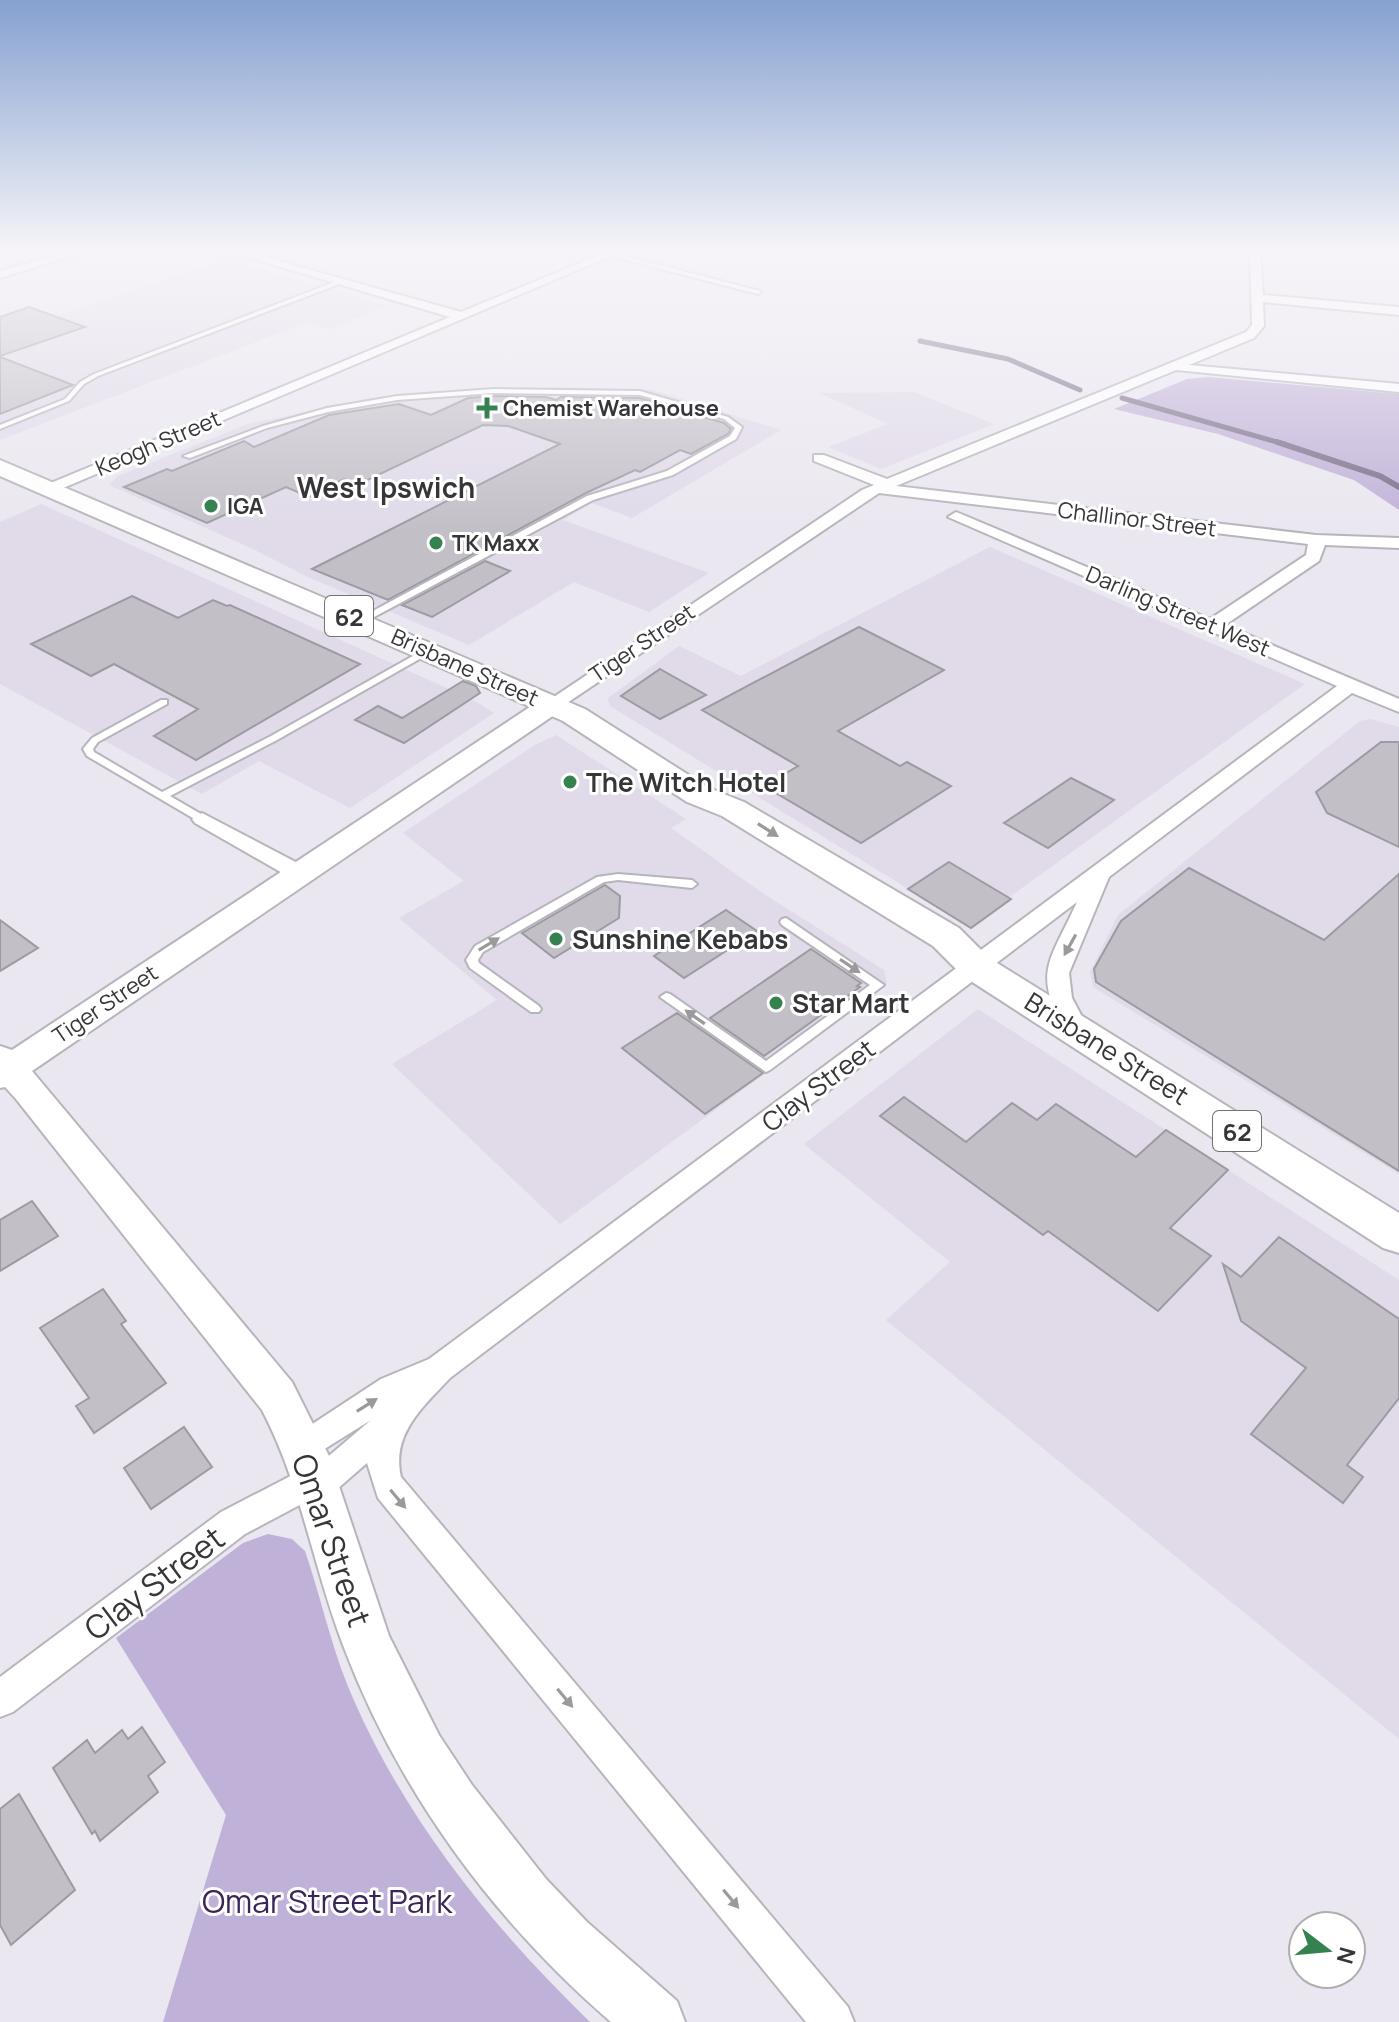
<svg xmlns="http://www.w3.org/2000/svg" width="1399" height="2022" font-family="Manrope,sans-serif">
<rect width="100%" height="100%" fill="#eae7f0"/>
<g fill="#e0dae9">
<path d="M226 259 388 306 329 329 308 322 0 440V316L30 307 55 316Z"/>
<path d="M555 387 653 390 781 430 632 518 592 503 563 520 709 573 649 612 574 582 469 645 308 577 251 548 109 485 118 476 250 423 395 396Z"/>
<path d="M914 392 994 424 881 469 828 447 888 424 819 393Z"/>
<path d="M41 504 473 700 494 713 350 808 259 761 202 794 0 684V522Z"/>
<path d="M990 547 1305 684 969 926 610 706 608 698 679 646 741 676Z"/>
<path d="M1371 719 1399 727V1174L1093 987 1090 972 1118 915 1360 721Z"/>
<path d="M556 735 686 819 671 828 761 892 884 970 887 984 560 1224 392 1064 497 1000 399 918 464 881 403 833 535 745Z"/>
<path d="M978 1009 1399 1280V1739L886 1320 950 1262 804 1144Z"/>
</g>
<g fill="#c0b1d8">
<path d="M1208 377 1399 394V510L1354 480 1218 434 1114 409 1187 379Z"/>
<path d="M268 1534 292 1539 305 1551C320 1595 330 1641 347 1684 401 1815 490 1925 590 2022H163L226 1815 116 1638 243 1543Z"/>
</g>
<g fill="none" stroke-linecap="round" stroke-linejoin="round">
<g stroke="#786d89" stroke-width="5">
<path d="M920 341 1008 359 1080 390"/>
<path d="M1122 398 1284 444"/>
</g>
<path stroke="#786d89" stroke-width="6" d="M1277 442 1380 476 1399 487"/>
</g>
<g fill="#c2bfc7" stroke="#9d9aa2" stroke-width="2">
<path d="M29 307 85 327 0 356V317Z"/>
<path d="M0 357 73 385 0 414Z"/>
<path d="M492 396 546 397 556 400 561 397 640 398 724 423 731 429 728 434 691 454 680 450 640 472 635 470 586 493 388 600 312 569 560 444 508 426 483 425 359 484 344 479 309 497 286 487 207 523 124 487 167 469 172 471 244 441 254 447 329 415 399 404 431 415 468 398Z"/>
<path d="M485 561 510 571 432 617 402 605Z"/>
<path d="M132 596 178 618 213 600 227 606 230 605 360 664 196 760 154 736 198 709 114 664 91 676 31 644Z"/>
<path d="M859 627 944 670 838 731 900 766 907 762 951 786 861 843 764 786 798 766 702 710Z"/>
<path d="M660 669 706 695 660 719 621 696Z"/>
<path d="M463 681 476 686 480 693 404 743 355 720 378 706 402 718Z"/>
<path d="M1381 742H1399V847L1327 813 1316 792Z"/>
<path d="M1071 778 1114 800 1048 848 1004 823Z"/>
<path d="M949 862 1011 899 971 928 908 889Z"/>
<path d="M1189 868 1324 940 1399 874V1171L1096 982 1094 969 1121 921Z"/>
<path d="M605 885 620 896 619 918 554 958 522 933Z"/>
<path d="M726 910 757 931 684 978 654 956Z"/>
<path d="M0 920 38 948 0 971Z"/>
<path d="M811 949 861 983 857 986 860 987 764 1056 710 1018Z"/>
<path d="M677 1013 763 1073 705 1114 622 1048Z"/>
<path d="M904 1097 966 1142 1012 1103 1037 1120 1056 1104 1136 1157 1166 1130 1228 1170 1170 1228 1211 1256 1158 1311 1048 1231 1043 1235 880 1116Z"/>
<path d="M32 1201 58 1236 0 1271V1220Z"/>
<path d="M1279 1237 1399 1319V1398L1347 1465 1363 1477 1343 1503 1251 1434 1306 1368 1241 1321 1223 1264 1241 1277Z"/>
<path d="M103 1289 126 1321 121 1324 166 1383 94 1433 76 1406 89 1398 40 1328Z"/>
<path d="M184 1427 212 1467 151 1509 124 1468Z"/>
<path d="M142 1727 165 1762 148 1776 158 1792 100 1841 95 1831 92 1834 53 1768 87 1740 95 1753 122 1730 128 1739Z"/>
<path d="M19 1794 75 1890 11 1945 0 1925V1809Z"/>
</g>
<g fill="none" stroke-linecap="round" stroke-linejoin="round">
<g stroke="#b7b4bc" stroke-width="4">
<g id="lane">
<path d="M609 252 760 291 761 292 758 294 607 255Z"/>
<path d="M340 280 342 283 98 376 84 384 69 401 0 429V425L65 399 80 382 94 374Z"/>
<path d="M494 389 640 391 728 417 742 427 736 439 673 475 593 500 361 624 357 621 358 619 587 496 667 471 730 436 735 428 724 419 640 395 494 393 397 400 328 412 267 428 190 458 183 456 263 426 327 408 397 396Z"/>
<path d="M427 648 431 651 430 653 277 740 170 796 206 817 207 819 206 821H198L87 756 83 749 92 738 161 700H167V704L98 742 93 749 94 752 162 792 271 736Z"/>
<path d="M618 874 692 880 697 884 692 888 618 880 604 882 483 952 478 960 479 963 539 1006 541 1009 539 1012H531L470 968 466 960 475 946 597 877Z"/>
<path d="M786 918 884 985 770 1070 766 1072 660 997 666 993 670 994 766 1061 870 985 782 925 780 922 782 919Z"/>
</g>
</g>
<g stroke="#b7b4bc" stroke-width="4">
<g id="street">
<path d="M77 249H93L0 278V271Z"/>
<path d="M220 249H236L461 312 614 249 625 250 56 491H46V485L450 317Z"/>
<path d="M1250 249H1260L1263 295 1399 307V315L1263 302 1264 326 1254 338 1189 365 1399 384V392L1176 370 896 486 1316 535 1399 538V548L1325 545 1319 561 1225 625 1399 699V712L1352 693 1109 877 1069 973 1072 998 1088 1028 1085 1034 1076 1037 1067 1034C1031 972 1050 962 1077 902L450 1378C423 1407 391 1434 401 1477L848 2007 854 2022H806L378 1498 367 1463 328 1497 317 1501 311 1499 245 1534 13 1712 0 1717V1677L221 1512 304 1469 317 1466 371 1420 302 1463 291 1458 286 1448 291 1438 381 1379 429 1359 1337 686 948 517 956 512 961 514 1210 619 1306 555 1308 544 879 493 558 709 551 711 542 705 862 490 874 485 814 461V455H824L887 479 1246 332 1252 325Z"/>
<path d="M202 813 307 868 310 873 307 878H291L195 823 192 819Z"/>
</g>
</g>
<g stroke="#b7b4bc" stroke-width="4">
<path id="secondary" d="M551 697 560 699 564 705 560 711 32 1071 292 1382 329 1456 389 1636 439 1735 472 1785 546 1879 587 1922 677 2001 685 2022H611C493 1920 398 1791 343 1645 313 1567 301 1484 262 1410L16 1099 5 1087 0 1088V1046L12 1050 542 699Z"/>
</g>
<g stroke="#b7b4bc" stroke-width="4">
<path id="primary" d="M0 460 585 709 709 788 744 802 959 928 989 958 1399 1213V1253L1383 1248 963 976 933 946 722 816 687 802 563 721 0 476Z"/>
</g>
<use href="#lane" fill="#fff" fill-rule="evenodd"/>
<use href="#street" fill="#fff" fill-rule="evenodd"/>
<use href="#secondary" fill="#fff" fill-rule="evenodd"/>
<use href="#primary" fill="#fff" fill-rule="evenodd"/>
</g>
<defs><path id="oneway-solid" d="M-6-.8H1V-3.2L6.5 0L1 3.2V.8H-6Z" transform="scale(2)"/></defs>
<g fill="#9a9a9c">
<use href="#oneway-solid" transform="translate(768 830) rotate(32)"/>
<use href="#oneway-solid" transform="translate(489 944) rotate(-31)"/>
<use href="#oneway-solid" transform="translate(1070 945) rotate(119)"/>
<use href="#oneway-solid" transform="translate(850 966) rotate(34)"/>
<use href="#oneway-solid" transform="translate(695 1017) rotate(-145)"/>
<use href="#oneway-solid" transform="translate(367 1405) rotate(-32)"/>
<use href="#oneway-solid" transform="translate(398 1499) rotate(50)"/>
<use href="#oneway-solid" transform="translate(565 1698) rotate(50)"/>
<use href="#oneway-solid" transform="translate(731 1899) rotate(50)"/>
</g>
<linearGradient id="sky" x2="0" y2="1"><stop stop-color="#86a1d0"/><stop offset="0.47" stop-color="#f6f4f8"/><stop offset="1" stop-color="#f6f4f8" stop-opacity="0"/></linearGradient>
<rect width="1399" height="532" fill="url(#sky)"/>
<g fill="#35814f" stroke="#fff" stroke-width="3">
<path d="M483 396h8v8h8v8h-8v8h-8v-8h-8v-8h8z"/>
<circle cx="211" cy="506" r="8"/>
<circle cx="436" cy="543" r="8"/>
<circle cx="570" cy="782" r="8"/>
<circle cx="556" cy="939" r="8"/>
<circle cx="776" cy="1003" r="8"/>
</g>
<g text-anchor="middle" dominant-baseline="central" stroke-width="6" stroke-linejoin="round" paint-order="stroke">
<g font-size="22" font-weight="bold" fill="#363538" stroke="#fff" text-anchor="start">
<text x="503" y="408">Chemist Warehouse</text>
<text x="227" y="506">IGA</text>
<text x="452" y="543">TK Maxx</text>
</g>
<g font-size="22" fill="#363538" stroke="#fff">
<text transform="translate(158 443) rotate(-23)">Keogh Street</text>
<text transform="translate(1137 519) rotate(7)">Challinor Street</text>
<text transform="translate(1178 611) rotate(23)">Darling Street West</text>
<text transform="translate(642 643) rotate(-34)">Tiger Street</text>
<text transform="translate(465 667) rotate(24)">Brisbane Street</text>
<text transform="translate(105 1004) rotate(-34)">Tiger Street</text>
</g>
<g fill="#fff" stroke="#727274" stroke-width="2">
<rect x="325" y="596" width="48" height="40" rx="6"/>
<rect x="1213" y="1111" width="48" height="40" rx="6"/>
</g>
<g font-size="24" font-weight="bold" fill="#363538">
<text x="349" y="616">62</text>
<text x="1237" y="1131">62</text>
</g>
<g font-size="26" font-weight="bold" fill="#363538" stroke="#fff" text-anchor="start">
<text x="586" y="782">The Witch Hotel</text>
<text x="572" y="939">Sunshine Kebabs</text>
<text x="792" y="1003">Star Mart</text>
</g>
<g font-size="26" fill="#363538" stroke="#fff">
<text transform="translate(1107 1048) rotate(32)">Brisbane Street</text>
<text transform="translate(818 1085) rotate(-37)">Clay Street</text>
</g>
<g font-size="28" font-weight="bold" fill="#363538" stroke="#fff">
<text x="386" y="487">West Ipswich</text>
</g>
<g font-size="32" fill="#363538" stroke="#fff">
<text transform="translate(332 1540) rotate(71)">Omar Street</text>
<text transform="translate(154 1583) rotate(-37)">Clay Street</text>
</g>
<g font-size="32" fill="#3b2457" stroke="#fff">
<text x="327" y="1901">Omar Street Park</text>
</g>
</g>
<g transform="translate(1327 1950) rotate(106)"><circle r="38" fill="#ffffff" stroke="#afaeaf" stroke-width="2"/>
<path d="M0-6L14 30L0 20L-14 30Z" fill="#35814f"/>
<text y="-12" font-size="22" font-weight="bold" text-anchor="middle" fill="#363538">N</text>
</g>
</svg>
